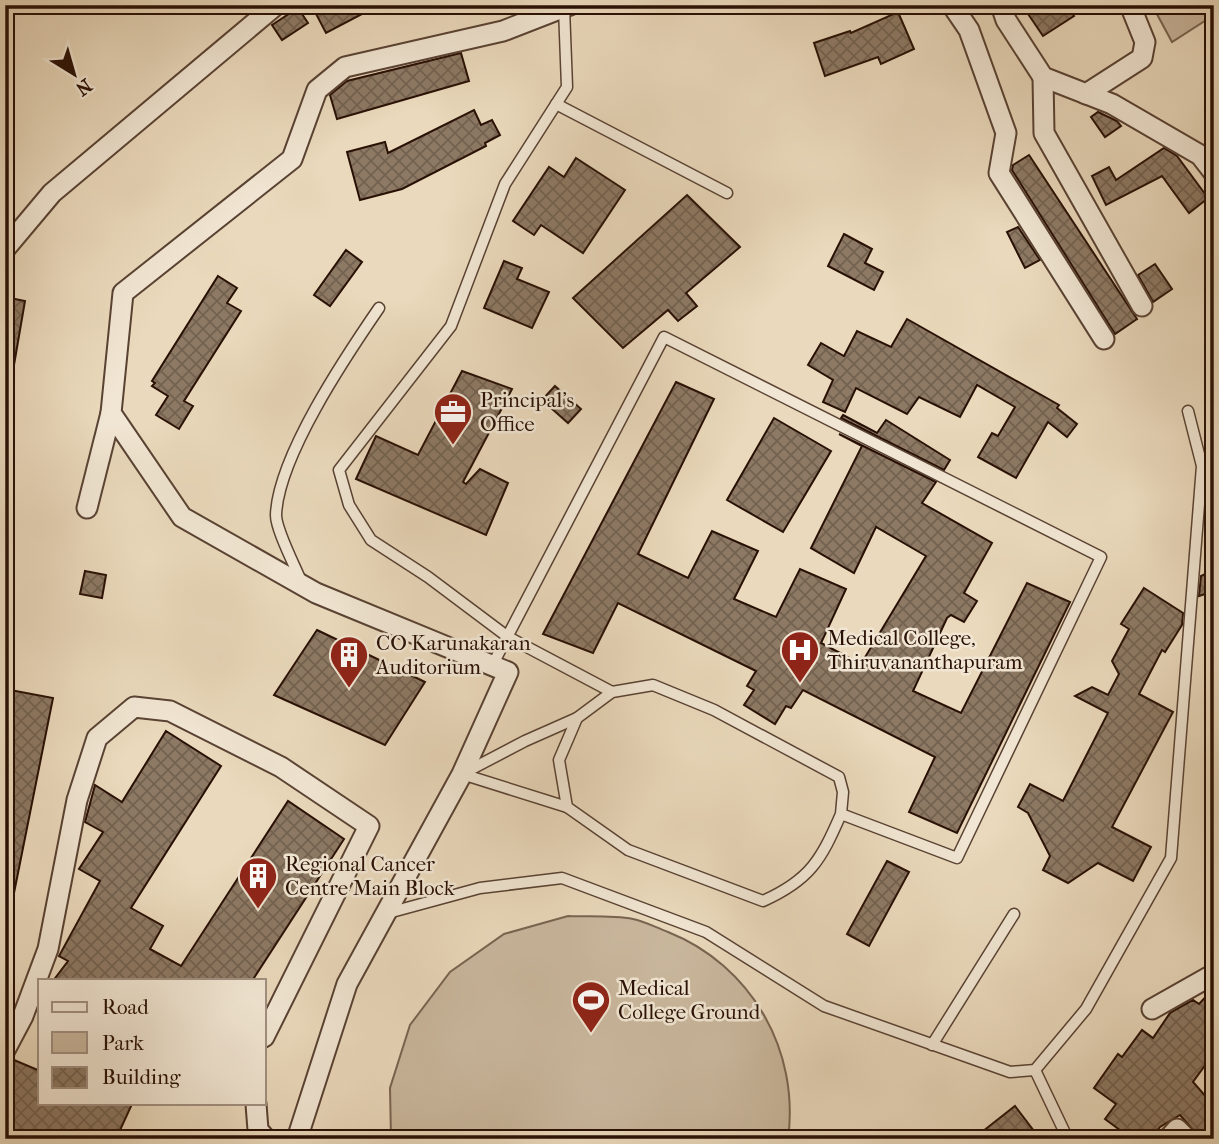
<svg xmlns="http://www.w3.org/2000/svg" width="1219" height="1144" font-family="'IM FELL French Canon',serif">
<defs>
<pattern id="building-cross-hatch" width="8" height="8" patternUnits="userSpaceOnUse" patternTransform="scale(1.75)"><rect width="8" height="8" fill="#8d7964"/><path d="M0 0l8 8M0 8l8-8" fill="none" stroke="#736250"/></pattern>
</defs>
<rect width="100%" height="100%" fill="#ead9bc"/>
<filter id="stains"><feTurbulence type="fractalNoise" baseFrequency=".00286" numOctaves="4"/><feColorMatrix values="0 0 0 0 .2 0 0 0 0 .09 0 0 0 0 .02 0 0 0 .5 -.17"/></filter>
<radialGradient id="worn" r=".72"><stop offset=".6" stop-color="#630" stop-opacity="0"/><stop offset="1" stop-color="#630" stop-opacity=".3"/></radialGradient>
<g fill="#c9b79d" stroke="#796451" stroke-width="2">
<path d="M1152 5H1214V15L1172 42Z"/>
<path d="M568 916C589 917 612 915 633 919 644 921 657 928 668 932 751 965 800 1050 788 1139H391L390 1088 410 1025 450 972 504 934Z"/>
</g>
<g fill="url(#building-cross-hatch)" stroke="#291005" stroke-width="2">
<path d="M324 5H379L326 33 314 10Z"/>
<path d="M1022 5H1066L1074 16 1043 36Z"/>
<path d="M298 8 308 23 282 40 272 25Z"/>
<path d="M898 12 914 49 881 64 878 57 825 76 814 43 850 31 851 33Z"/>
<path d="M461 53 469 81 337 119 330 95 347 81Z"/>
<path d="M474 110 481 125 492 120 500 135 485 143 486 146 402 189 360 200 347 152 385 142 388 153Z"/>
<path d="M1098 112 1117 121 1121 126 1105 137 1091 117Z"/>
<path d="M1164 148 1177 156 1208 198 1189 213 1162 176 1106 205 1092 176 1109 167 1116 180Z"/>
<path d="M1029 155 1137 319 1115 334 1012 170 1013 165Z"/>
<path d="M576 158 625 190 583 253 541 225 534 235 513 221 549 167 564 177Z"/>
<path d="M687 195 740 247 686 293 697 306 678 321 668 310 623 348 573 298Z"/>
<path d="M1018 227 1040 260 1025 268 1007 232Z"/>
<path d="M844 234 872 249 865 263 883 272 874 290 828 266Z"/>
<path d="M346 250 362 262 330 306 314 295Z"/>
<path d="M504 261 522 268 517 279 549 292 532 328 484 308Z"/>
<path d="M1155 264 1172 289 1153 302 1138 275Z"/>
<path d="M218 276 237 288 227 303 241 311 184 401 193 406 179 429 156 415 168 396 152 386 155 383 152 381Z"/>
<path d="M5 297 25 301 14 365H5Z"/>
<path d="M907 319 1059 405 1057 408 1077 424 1067 437 1048 422 1016 478 978 457 992 433 998 436 1015 407 977 385 960 417 919 397 907 414 856 388 845 412 823 402 833 380 808 365 821 343 844 356 857 331 891 347Z"/>
<path d="M462 371 512 389 463 482 466 484 480 469 508 483 486 535 356 479 376 436 418 455Z"/>
<path d="M676 382 714 399 638 554 688 578 712 531 758 551 734 599 776 617 800 569 846 589 821 643 861 664 926 556 876 527 854 573 811 548 862 446 839 434 936 482 922 503 992 543 964 593 977 601 964 622 951 615 947 618 913 691 961 713 1027 583 1070 602 957 833 909 812 935 757 803 690 791 708 786 706 775 724 744 705 754 690 747 686 756 671 618 603 593 653 543 634Z"/>
<path d="M555 386 581 409 568 423 542 400Z"/>
<path d="M843 415 877 433 886 420 950 460 944 470 841 418Z"/>
<path d="M774 418 831 451 783 532 727 500Z"/>
<path d="M1214 570V591L1199 596 1201 576Z"/>
<path d="M85 571 106 575 102 598 80 594Z"/>
<path d="M1144 588 1183 613 1182 625 1165 652 1162 650 1139 694 1173 712 1112 827 1151 847 1133 881 1098 863 1068 883 1043 870 1050 856 1028 813 1018 807 1030 784 1063 801 1108 713 1075 696 1092 687 1108 695 1119 674 1112 661 1129 629 1121 624Z"/>
<path d="M317 630 425 682 385 745 274 695Z"/>
<path d="M5 689 53 698 13 898H5Z"/>
<path d="M166 731 221 766 131 908 163 926 150 949 181 966 288 801 344 839 252 981H53L68 961 59 956 100 881 79 869 103 832 85 822 95 785 122 802Z"/>
<path d="M887 861 909 872 869 946 847 934Z"/>
<path d="M1214 988V1053L1193 1082 1214 1106V1139H1201L1180 1115 1160 1127 1151 1139H1132L1105 1119 1116 1104 1094 1088 1118 1054 1122 1057 1142 1030 1153 1038 1170 1013 1193 1000 1199 1004Z"/>
<path d="M14 1060 40 1071V1104H132L116 1139H5V1079Z"/>
<path d="M1015 1106 1034 1131 1023 1139H973Z"/>
</g>
<g fill="none" stroke-linecap="round" stroke-linejoin="round">
<g stroke="#594233" stroke-width="13">
<g id="lane">
<path d="M564 8 567 87 505 184 451 326 339 470 349 505 371 540 428 577 508 637 612 692"/>
<path d="M556 104 727 193"/>
<path d="M301 581C295 566 276 530 276 515 278 457 346 356 379 308"/>
<path d="M492 666 664 337 1101 557 957 858 841 814 843 792 839 777 714 710 653 685 612 692 577 718 559 760 567 807 628 850 763 901C810 880 821 860 841 814"/>
<path d="M567 807 462 774 525 741 577 718"/>
<path d="M388 913 480 888 562 878 706 932 824 1006 1010 1072 1035 1070 1086 1009 1171 858 1202 466 1188 411"/>
<path d="M932 1045 1014 914"/>
<path d="M1035 1070 1065 1133"/>
</g>
</g>
<g stroke="#594233" stroke-width="23">
<g id="street">
<path d="M952 5 969 30 1006 133 999 173 1104 339"/>
<path d="M1001 5 1006 20 1043 77 1112 104 1200 155 1214 173"/>
<path d="M1043 77 1044 133 1142 306"/>
<path d="M1086 94 1142 58 1145 42 1130 5"/>
<path d="M5 249 52 193 276 5"/>
<path d="M87 508 111 413"/>
<path d="M1152 1009 1214 974"/>
<path d="M5 1050 23 1016 48 949 77 800 97 738 134 707 170 711 281 767 369 826 264 1037"/>
<path d="M256 1104 258 1130 266 1139"/>
<path d="M297 1139 347 984 462 774 508 672 316 593 182 517 111 413 123 293 292 159 317 90 345 67 503 31 570 5"/>
<path d="M1168 1139 1177 1129 1187 1139"/>
</g>
</g>
<use href="#lane" stroke="#f1e6d3" stroke-width="10"/>
<use href="#street" stroke="#f1e6d3" stroke-width="19"/>
</g>
<defs>
<g id="office-pin" transform="scale(2.0125)"><path d="M0 17L-7.5 6A9.5 9.5 0 1 1 7.5 6Z" fill="#8f2418" stroke="#f1e6d3"/><path d="M-6-3h4V-5.5h4V-3h4V5H-6ZM-1-4.5V-3h2v-1.5ZM-6 0V1H6V0Z" fill="#fff"/></g>
<g id="hospital-pin" transform="scale(2.0125)"><path d="M0 17L-7.5 6A9.5 9.5 0 1 1 7.5 6Z" fill="#8f2418" stroke="#f1e6d3"/><path d="M-5-5h3v3.5h4V-5h3V5h-3V1.5h-4V5h-3Z" fill="#fff"/></g>
<g id="building-pin" transform="scale(2.0125)"><path d="M0 17L-7.5 6A9.5 9.5 0 1 1 7.5 6Z" fill="#8f2418" stroke="#f1e6d3"/><path d="M-4-6H4V6H1V3H-1V6H-4ZM-2.5-4.3h1.7v1.8h-1.7ZM.8-4.3h1.7v1.8H.8ZM-2.5-1h1.7V.8h-1.7ZM.8-1h1.7V.8H.8Z" fill="#fff"/></g>
<g id="stadium-pin" transform="scale(2.0125)"><path d="M0 17L-7.5 6A9.5 9.5 0 1 1 7.5 6Z" fill="#8f2418" stroke="#f1e6d3"/><path d="M0-5a6.5 5 0 1 0 0 10a6.5 5 0 1 0 0-10ZM-3.5-1.8h7v3.6h-7Z" fill="#fff"/></g>
</defs>
<g fill-rule="evenodd">
<use href="#office-pin" x="453" y="412"/>
<use href="#hospital-pin" x="800" y="650"/>
<use href="#building-pin" x="349" y="655"/>
<use href="#building-pin" x="258" y="876"/>
<use href="#stadium-pin" x="591" y="1000"/>
</g>
<g text-anchor="middle" dominant-baseline="central" stroke-width="5" stroke-linejoin="round" paint-order="stroke">
<g font-size="21" fill="#291005" stroke="#f1e6d3" text-anchor="start">
<text x="480" y="400">Principal's<tspan x="480" dy="24">Office</tspan></text>
<text x="827" y="638">Medical College,<tspan x="827" dy="24">Thiruvananthapuram</tspan></text>
<text x="376" y="643">CO Karunakaran<tspan x="376" dy="24">Auditorium</tspan></text>
<text x="285" y="864">Regional Cancer<tspan x="285" dy="24">Centre Main Block</tspan></text>
<text x="618" y="988">Medical<tspan x="618" dy="24">College Ground</tspan></text>
</g>
</g>
<rect width="1219" height="1144" fill="none" stroke="#ead9bc" stroke-width="28"/>
<rect x="7" y="7" width="1205" height="1130" fill="none" stroke="#291005" stroke-width="3.5"/>
<rect x="14" y="14" width="1191" height="1116" fill="none" stroke="#291005" stroke-width="2"/>
<rect x="38" y="979" width="228" height="126" fill="#f1e6d3" stroke="#a19081" stroke-width="2"/>
<rect x="52" y="1002" width="35" height="10" fill="#f1e6d3" stroke="#a19081" stroke-width="2"/>
<text x="102" y="1014" font-size="21" fill="#291005">Road</text>
<rect x="52" y="1032" width="35" height="21" fill="#c9b79d" stroke="#a19081" stroke-width="2"/>
<text x="102" y="1050" font-size="21" fill="#291005">Park</text>
<rect x="52" y="1067" width="35" height="21" fill="url(#building-cross-hatch)" stroke="#a19081" stroke-width="2"/>
<text x="102" y="1084" font-size="21" fill="#291005">Building</text>
<g transform="translate(74 74) rotate(143)" stroke="#f1e6d3" stroke-width="5" paint-order="stroke">
<path d="M0-5L12 26L0 18L-12 26Z" fill="#291005"/>
<text y="-10" font-size="19" font-weight="bold" text-anchor="middle" fill="#291005">N</text>
</g>
<rect width="100%" height="100%" filter="url(#stains)"/>
<rect width="100%" height="100%" fill="url(#worn)"/>
</svg>
